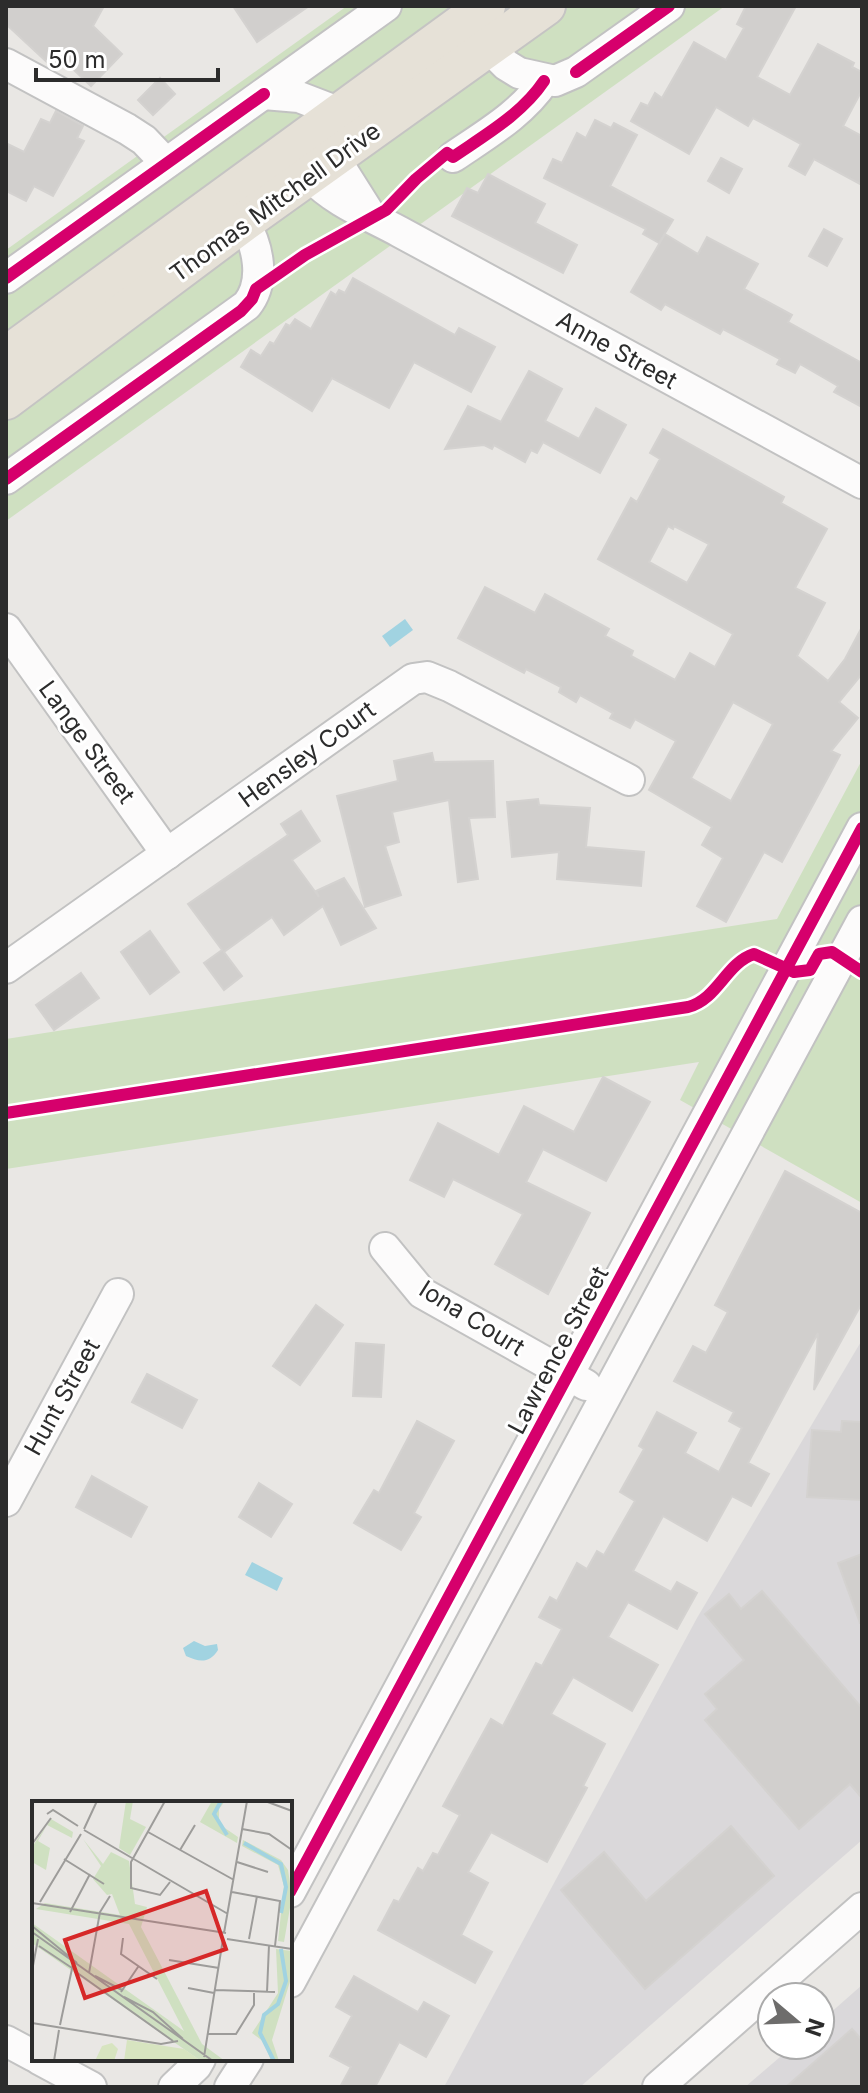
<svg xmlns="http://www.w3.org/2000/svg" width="868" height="2093" font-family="Inter,sans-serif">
<rect width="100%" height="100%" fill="#e9e7e4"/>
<g fill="#dad8da">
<path d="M862 1340V1840L580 2087H444L697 1618Z"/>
<path d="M862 1985V2087H745L794 2045H820V2022Z"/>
</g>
<g fill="#cfe0c1">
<path d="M347 6H725L6 521V250Z"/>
<path d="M862 760V1203L680 1100 699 1062 6 1169V1039L777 919Z"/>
</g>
<g fill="#a1d3e1">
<path d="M405 619 413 630 390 647 382 636Z"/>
<path d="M252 1562 283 1578 277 1591 245 1575Z"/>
<path d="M194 1641 205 1646 217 1644 218 1650C209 1664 199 1662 186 1656L183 1648Z"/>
</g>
<g fill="#d1cfcd" stroke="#d4d2d0" stroke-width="2" fill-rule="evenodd">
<path d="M6 6H104L93 26 122 54 91 86 57 54 48 63 6 24Z"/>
<path d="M233 6H309L257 42Z"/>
<path d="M746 6H796L757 77 790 95 818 44 854 63 852 67 862 72V90L843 126 862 136V185L814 159 805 175 789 166 801 144 753 118 748 126 716 107 689 154 631 121 641 103 648 106 655 93 662 98 694 42 726 60 744 28 737 24Z"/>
<path d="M160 78 175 94 153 115 138 100Z"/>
<path d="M56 111 83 126 77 138 84 141 53 196 34 186 26 201 6 191V143L24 152 41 119 50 123Z"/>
<path d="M595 120 611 128 614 123 637 135 610 186 673 220 659 243 643 234 646 229 544 178 553 159 562 163 577 133 586 138Z"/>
<path d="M721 158 742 169 729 193 708 181Z"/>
<path d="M488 174 545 204 535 223 577 245 563 273 452 216 467 188 478 193Z"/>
<path d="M824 229 842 239 827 266 809 256Z"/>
<path d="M665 234 698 254 707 237 758 264 744 289 792 315 788 322 862 363V407L834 392 838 386 800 364 795 373 777 364 780 359 723 329 720 334 665 304 661 310 631 292Z"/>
<path d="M353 278 455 335 459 328 495 347 471 392 414 362 389 408 332 378 312 411 241 367 251 350 261 356 270 342 274 344 286 324 290 326 295 319 311 329 331 292 336 295 339 290 345 293Z"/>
<path d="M529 371 562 389 545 421 579 439 596 408 626 425 600 473 543 442 537 453 531 450 525 462 494 445 492 449 484 445 445 449 468 406 501 422Z"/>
<path d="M663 429 784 497 781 503 827 529 795 588 825 603 797 656 828 681 845 659 862 627V674L839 702 858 718 831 751 840 755 782 862 764 852 726 922 697 906 723 858 702 845 712 827 649 790 676 741 635 719 630 728 610 718 613 713 580 695 576 702 559 692 561 687 526 669 524 673 458 638 485 587 535 613 545 594 609 629 605 636 633 651 631 656 675 680 690 653 715 667 733 634 598 559 631 498 637 502 660 459 650 453ZM668 526 673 529 674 526 709 544 687 583 649 562ZM733 702 773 724 731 801 691 778Z"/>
<path d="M432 753 434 762 493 761 495 817 469 818 478 879 458 882 449 800 392 812 399 842 385 846 401 895 365 907 337 796 398 781 394 761Z"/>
<path d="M538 799 539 805 590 808 586 847 644 852 641 886 557 879 559 852 512 857 507 802Z"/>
<path d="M301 811 320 841 292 860 319 897 316 891 344 878 376 928 341 945 323 906 284 935 272 917 224 952 242 976 224 990 204 963 222 950 188 904 288 835 281 824Z"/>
<path d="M150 931 179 972 150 994 121 952Z"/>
<path d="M81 973 99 998 54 1030 36 1005Z"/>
<path d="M603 1077 650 1102 606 1181 543 1149 526 1182 590 1213 548 1294 495 1264 523 1214 453 1179 444 1197 410 1180 438 1123 499 1155 524 1106 574 1132Z"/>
<path d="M785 1171 862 1213V1303L814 1390 818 1333 748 1463 769 1474 751 1506 732 1496 707 1541 663 1516 633 1571 671 1592 677 1582 697 1593 677 1629 628 1602 608 1637 658 1665 632 1711 573 1677 551 1714 605 1744 583 1786 587 1788 547 1862 491 1832 468 1872 488 1883 461 1935 492 1952 475 1983 378 1930 394 1900 399 1902 418 1868 423 1871 433 1853 438 1855 460 1815 443 1806 491 1719 503 1726 536 1663 542 1666 562 1629 539 1617 550 1597 557 1601 577 1563 587 1569 597 1551 604 1555 635 1501 620 1492 644 1449 639 1446 657 1412 696 1433 685 1453 719 1472 742 1428 729 1421 734 1412 674 1381 693 1346 706 1353 728 1312 715 1305Z"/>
<path d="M316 1305 343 1325 300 1385 273 1366Z"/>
<path d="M356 1343 384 1345 381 1397 353 1396Z"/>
<path d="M147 1374 197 1400 182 1428 132 1402Z"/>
<path d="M417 1421 454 1441 414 1513 421 1517 401 1550 354 1523 374 1490 379 1493Z"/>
<path d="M842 1421 862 1422V1500L807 1497 812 1430 841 1432Z"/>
<path d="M92 1476 147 1507 131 1537 76 1507Z"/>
<path d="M259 1483 292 1504 271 1537 239 1517Z"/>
<path d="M862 1554V1623H860L838 1563Z"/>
<path d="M762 1591 862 1708V1798L850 1784 799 1829 705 1720 717 1709 705 1694 744 1660 705 1614 729 1594 741 1609Z"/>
<path d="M731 1826 774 1876 645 1989 561 1890 604 1852 646 1901Z"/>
<path d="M354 1976 418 2012 424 2002 449 2016 426 2057 399 2042 375 2087H340L351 2067 330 2056 352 2016 336 2007Z"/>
<path d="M852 2029 862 2040V2087H786Z"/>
</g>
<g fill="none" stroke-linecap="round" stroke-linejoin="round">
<g stroke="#c2c2c2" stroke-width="34">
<g id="minor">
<path d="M488 47 506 65 519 73 555 81 576 72 669 6"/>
<path d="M6 64 127 129 144 140 166 163"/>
<path d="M264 94 299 97 338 112"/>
<path d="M453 157C485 135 522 114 544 81"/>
<path d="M335 159 371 216"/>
<path d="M310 176C336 203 367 214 400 232L862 483"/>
<path d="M6 278 386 6"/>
<path d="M6 479 247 305C266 281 258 246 244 222"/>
<path d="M6 629 167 854"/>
<path d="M6 968 413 679 427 677 449 686 629 780"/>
<path d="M385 1248 422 1293 586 1385"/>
<path d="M6 1501 118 1294"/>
<path d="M290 1892 862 828"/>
<path d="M290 1982 862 921"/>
<path d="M6 2041 34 2056"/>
<path d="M39 2059 91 2087"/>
<path d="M174 2087 196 2066 200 2059"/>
<path d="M230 2087 248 2059"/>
<path d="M658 2087 862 1908"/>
</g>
</g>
<g stroke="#c5c4c3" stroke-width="42">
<g id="major">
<path d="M6 356 486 6"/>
<path d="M6 400 244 222 546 6"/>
</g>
</g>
<use href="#minor" stroke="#fcfbfb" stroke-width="30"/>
<use href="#major" stroke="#e6e1d7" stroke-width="38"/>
<g stroke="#fff" stroke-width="17">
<g id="cycleway">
<path d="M576 72 669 6"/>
<path d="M6 278 264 94"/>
<path d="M6 479 241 311 252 299 256 289 305 255 386 210 416 179 447 153 453 157C485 135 522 114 544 81"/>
<path d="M6 1113 688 1007C718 999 726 963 754 954L794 972 810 970 819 954 832 952 862 972"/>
<path d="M290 1892 862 828"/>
</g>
</g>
<use href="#cycleway" stroke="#d6006c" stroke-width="12"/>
</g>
<g text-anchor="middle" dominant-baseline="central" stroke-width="6" stroke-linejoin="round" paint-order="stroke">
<g font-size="24" fill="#2c2c2c" stroke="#fff">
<text transform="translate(275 202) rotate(-36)">Thomas Mitchell Drive</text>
<text transform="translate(617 350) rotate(29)">Anne Street</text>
<text transform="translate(87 742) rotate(54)">Lange Street</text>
<text transform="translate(307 754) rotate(-36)">Hensley Court</text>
<text transform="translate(472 1318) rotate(32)">Iona Court</text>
<text transform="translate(558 1350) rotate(-62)">Lawrence Street</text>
<text transform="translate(62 1397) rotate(-61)">Hunt Street</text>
</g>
</g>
<g transform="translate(32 1801)">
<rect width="260" height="260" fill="#e9e7e4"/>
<path d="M94 0H101L98 18 114 26 98 54 87 47ZM180 0H193L187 8V23L206 36 205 42 168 21ZM19 18 41 31 40 37 15 24 6 40 18 47 14 69 0 61V46ZM51 38 71 63 79 51 97 60 103 103 115 106 109 126 170 243 193 260H169L0 142V122L152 230 97 123 4 108 13 102 88 114 80 93 75 94 61 78 69 65ZM211 39 249 59 256 69 260 95 252 141 246 140 252 85 246 64 210 45ZM244 148 260 150V174L240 239 247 260H239L232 241 220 232 246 192Z" fill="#cfe0c1"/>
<path d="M95 239 152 248 169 260H92ZM80 242 86 248 82 260H63L70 245Z" fill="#d7e4c0"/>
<path fill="none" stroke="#a1d3e1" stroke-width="4" d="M189 0 182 13 195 34M212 42 249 63 254 86 249 112M242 260 228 232 232 214 246 203 254 180 249 148"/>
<path fill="none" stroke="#9d9c9a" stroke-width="2" d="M133 0 99 61V87L128 94 138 81M233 0 260 10M15 13 21 9 46 25M52 28 65 0M210 28 237 33 260 49M52 29 196 113M116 31 202 79M0 43 19 17M148 49 163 24M32 58 72 83M205 61 236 71M200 91 248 100 243 145M8 101 49 33M0 102 194 132M38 111 58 73M0 125 45 162M0 131 181 260M192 132 215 0M91 137 89 153 125 178M195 138 260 148M217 138 225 95M7 145 40 167M137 159 187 167M0 170 6 138M44 171 141 240M57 172 68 111 78 95M63 175 90 189M156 187 182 192M183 189 243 191M89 191 106 166M235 191 237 144M92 196 121 211 151 238M0 222 129 243 146 240M28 224 41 163M176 233H204L222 204V192M172 256 191 138M22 260 27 229"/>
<path fill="#d62828" fill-opacity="0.15" stroke="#d62828" stroke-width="4" d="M174 90 194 148 53 197 33 139Z"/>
<rect width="260" height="260" fill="none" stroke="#2c2c2c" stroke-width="4"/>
</g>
<rect width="868" height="2093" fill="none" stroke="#2c2c2c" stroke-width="16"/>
<g transform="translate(796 2021) rotate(109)"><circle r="38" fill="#ffffff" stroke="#ababab" stroke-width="2"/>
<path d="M0-6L14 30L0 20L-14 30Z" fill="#6e6d6c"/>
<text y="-12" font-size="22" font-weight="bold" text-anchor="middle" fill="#2c2c2c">N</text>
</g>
<path d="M36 68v12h182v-12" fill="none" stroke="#2c2c2c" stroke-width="4"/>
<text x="48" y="68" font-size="24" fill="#2c2c2c" stroke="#ffffff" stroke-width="6" paint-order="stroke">50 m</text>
</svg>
